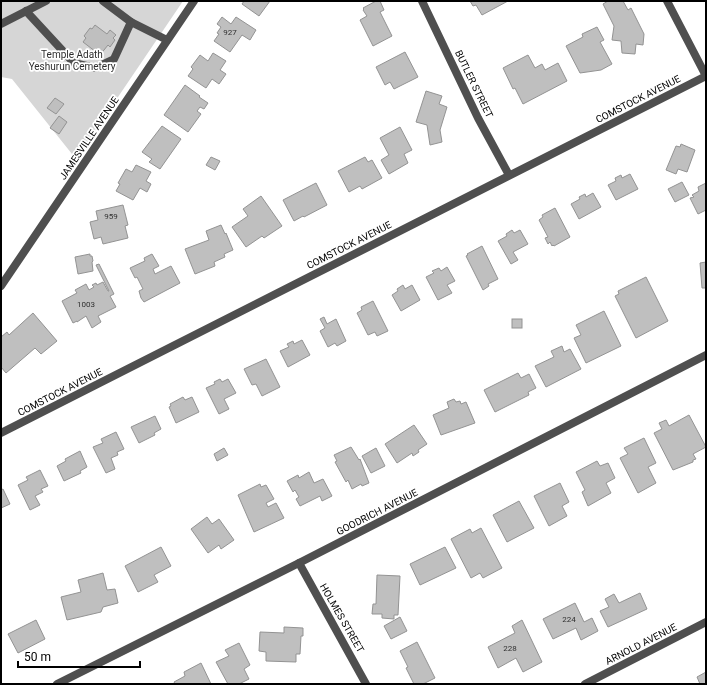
<svg xmlns="http://www.w3.org/2000/svg" width="707" height="685" font-family="Roboto,sans-serif">
<rect width="100%" height="100%" fill="#fff"/>
<path fill="#d6d6d6" d="M1 1H183L76 159 12 79 1 77Z"/>
<g fill="#bfbfbf" stroke="#939393">
<path d="M244 1H270L259 16 242 4Z"/>
<path d="M376 1H380L384 10 380 12 392 36 373 46 360 20 367 16 363 10 364 9 363 8Z"/>
<path d="M470 1H508L482 15 476 5 473 6Z"/>
<path d="M608 1H623L628 10 631 8 644 34 643 45 636 44 635 54 622 53 621 41 612 40 614 26 603 4Z"/>
<path d="M222 17 231 24 236 17 256 30 250 40 242 35 230 52 214 41 219 34 217 33 221 27 217 24Z"/>
<path d="M95 25 107 34 110 30 116 35 113 38 115 40 110 47 108 45 100 55 83 42 86 38 84 36 90 28 92 29Z"/>
<path d="M597 27 604 40 600 42 612 64 601 70 580 73 566 46 583 37 582 34Z"/>
<path d="M405 52 418 77 394 89 390 82 385 85 376 67Z"/>
<path d="M213 53 226 61 220 70 226 74 219 84 212 79 206 88 188 76 193 69 191 67 200 55 208 61Z"/>
<path d="M528 55 535 68 542 64 545 70 558 63 567 81 523 104 515 88 513 89 503 68Z"/>
<path d="M185 85 200 96 199 97 208 103 204 109 200 107 197 111 201 114 188 132 164 115Z"/>
<path d="M426 91 442 96 439 104 447 107 440 130 442 142 430 145 427 125 416 122Z"/>
<path d="M55 98 64 104 56 114 47 108Z"/>
<path d="M59 116 67 122 59 134 50 128Z"/>
<path d="M162 126 181 139 160 169 149 162 152 159 142 152Z"/>
<path d="M400 127 412 150 404 154 408 163 389 174 381 160 389 155 380 138Z"/>
<path d="M681 144 695 150 687 172 678 169 676 174 666 170 676 146 680 147Z"/>
<path d="M211 157 220 161 215 170 206 165Z"/>
<path d="M365 157 368 162 372 160 382 178 362 189 360 186 349 192 338 171Z"/>
<path d="M136 165 151 172 146 181 151 184 147 192 140 188 133 200 116 191 120 184 118 183 126 169 132 172Z"/>
<path d="M630 174 638 189 616 200 608 185 616 181 615 178 621 175 622 178Z"/>
<path d="M682 182 689 195 675 202 668 189Z"/>
<path d="M316 183 327 205 304 217 303 216 294 221 283 200Z"/>
<path d="M706 183V210L698 214 690 198 694 197 692 195 699 191 698 187Z"/>
<path d="M593 193 601 207 579 219 571 204 580 199 579 197 585 194 586 197Z"/>
<path d="M261 196 282 226 264 238 262 236 246 247 232 227 248 216 243 209Z"/>
<path d="M123 205 128 225 125 226 128 238 103 244 101 237 94 239 90 222 98 220 96 211Z"/>
<path d="M555 208 570 237 554 246 553 245 552 246 550 242 548 244 545 238 548 237 539 220 543 217 542 215Z"/>
<path d="M221 225 225 234 226 233 233 250 224 254 225 257 214 262 215 266 195 274 185 249 209 240 206 231Z"/>
<path d="M512 230 514 233 520 230 528 244 513 252 518 260 511 264 498 241 507 236 506 234Z"/>
<path d="M482 246 498 279 488 284 489 286 483 290 466 256 468 255 467 254Z"/>
<path d="M90 254V256H92L93 261 92 262 93 271 78 274 75 257Z"/>
<path d="M152 254 159 266 153 269 155 274 171 266 180 283 144 302 141 298 139 291 143 289 137 277 135 278 130 268 145 261 144 258Z"/>
<path d="M706 262V288H702L700 263Z"/>
<path d="M99 264 114 294 110 296 116 307 98 316 101 322 92 328 86 316 77 322V321L73 323 62 301 77 293 75 290 86 284 89 290 94 287 92 285 96 283 97 285 103 282 108 291H109L96 265Z"/>
<path d="M447 267 455 281 447 285 452 293 438 300 426 277 434 273 432 271 439 268 441 271Z"/>
<path d="M646 277 668 321 636 338 615 296 619 294 618 291Z"/>
<path d="M403 285 405 289 412 285 420 300 401 311 392 295 398 291 397 289Z"/>
<path d="M373 301 388 331 377 336 375 332 368 335 357 313 362 310 361 307Z"/>
<path d="M604 311 621 346 586 363 574 338 581 335 576 325Z"/>
<path d="M33 313 57 341 41 354 35 348 6 373 1 367V337L7 332 9 335Z"/>
<path d="M324 317 327 324 336 319 346 341 337 346 335 343 328 347 320 331 325 328 320 319Z"/>
<rect x="512" y="319" width="10" height="9"/>
<path d="M302 340 310 355 288 367 280 351 289 347 287 344 293 341 294 344Z"/>
<path d="M562 346 564 352 570 349 581 369 546 387 535 366 554 357 551 351Z"/>
<path d="M266 359 280 387 262 396 256 384 252 385 244 369Z"/>
<path d="M518 373 521 378 529 374 536 388 528 392 529 395 495 412 484 390Z"/>
<path d="M220 379 222 382 228 379 236 393 224 399 229 409 219 414 206 388 215 384 214 382Z"/>
<path d="M183 397 185 400 192 397 199 412 176 423 169 407 171 406 170 404Z"/>
<path d="M454 399 456 402 460 401 461 404 466 402 475 423 441 435 433 415 449 408 447 402Z"/>
<path d="M689 415 706 447 693 454 696 459 693 460V462L673 470 654 433 662 429 659 423 666 420 669 426Z"/>
<path d="M155 416 161 429 154 433 155 435 139 443 131 427Z"/>
<path d="M414 425 427 444 418 450 419 452 413 456 412 453 397 463 385 444Z"/>
<path d="M116 432 124 449 117 452 118 455 111 458 115 469 106 473 93 447 103 443 101 439Z"/>
<path d="M644 438 656 463 648 467 656 483 638 493 620 458 628 454 624 448Z"/>
<path d="M351 447 359 460 360 459 369 483 362 486 361 484 352 489 348 480 346 482 335 462 337 461 334 455Z"/>
<path d="M224 448 228 455 217 461 214 454Z"/>
<path d="M376 448 385 466 371 473 362 456Z"/>
<path d="M80 451 87 467 80 471 81 473 64 481 57 466 66 461 65 459Z"/>
<path d="M597 461 600 466 608 463 615 478 606 483 611 493 588 506 582 492 585 490 576 472Z"/>
<path d="M40 470 48 486 41 489 43 492 35 496 40 505 30 510 18 485 28 480 26 477Z"/>
<path d="M309 472 314 483 323 479 332 496 322 501 320 496 300 506 296 499 299 497 295 490 293 492 287 481 298 475 299 478Z"/>
<path d="M560 483 569 502 562 506 567 516 549 526 534 496Z"/>
<path d="M260 484 261 487 266 485 274 499 266 503 268 507 276 503 284 518 254 532 238 495Z"/>
<path d="M3 489 10 504 1 508V490Z"/>
<path d="M519 501 534 528 507 542 493 515Z"/>
<path d="M207 517 212 524 219 519 234 540 221 549 219 545 208 553 191 529Z"/>
<path d="M481 528 502 568 483 578 480 573 471 578 451 539 470 529 472 533Z"/>
<path d="M161 547 171 566 154 575 158 582 138 592 125 566Z"/>
<path d="M445 547 456 568 420 585 410 564Z"/>
<path d="M103 573 107 590 115 589 118 603 103 607 101 612 67 620 61 597 81 592 78 580Z"/>
<path d="M377 575 400 576 398 615H394V619L382 618V614H372L373 604H376Z"/>
<path d="M640 593 647 609 608 627 600 611 609 607 605 599 614 594 619 603Z"/>
<path d="M575 603 584 622 592 618 598 631 581 640 576 628 553 639 543 619Z"/>
<path d="M400 617 407 631 391 639 384 626Z"/>
<path d="M36 620 45 639 18 653 8 634Z"/>
<path d="M522 620 542 662 523 672 516 658 498 668 488 647 515 633 512 626Z"/>
<path d="M284 627 303 628V636H301L300 654H296V662L266 661V652L259 651 260 632 284 633Z"/>
<path d="M417 642 435 678 423 684H414L406 668 408 667 400 651Z"/>
<path d="M239 643 250 665 244 669 249 679 239 684H228L216 662 229 656 225 650Z"/>
<path d="M201 663 211 684H175L174 682 185 676 184 672Z"/>
<path d="M706 672V684H700L697 677Z"/>
</g>
<g fill="none" stroke-linecap="round" stroke-linejoin="round">
<g stroke="#4f4f4f" stroke-width="8">
<path d="M103 1 131 22 167 40"/>
<path d="M26 11 74 63 95 68 114 59 131 22"/>
<path d="M1 24 46 1"/>
</g>
<g stroke="#4f4f4f" stroke-width="8">
<path d="M422 1 478 118 509 175"/>
<path d="M299 563 366 684"/>
<path d="M57 684 299 563 706 355"/>
<path d="M585 684 706 622"/>
</g>
<g stroke="#4f4f4f" stroke-width="8">
<path d="M667 1 706 76"/>
<path d="M1 286 194 1"/>
<path d="M1 433 706 76"/>
</g>
</g>
<g text-anchor="middle" dominant-baseline="central" stroke-width="3.5" stroke-linejoin="round" paint-order="stroke">
<g font-size="8" fill="#303030">
<text x="230" y="32">927</text>
<text x="111" y="216">959</text>
<text x="86" y="304">1003</text>
<text x="569" y="619">224</text>
<text x="510" y="648">228</text>
</g>
<g font-size="10" fill="#2d2d2d" stroke="#fff">
<text x="72" y="54">Temple Adath<tspan x="72" dy="12">Yeshurun Cemetery</tspan></text>
</g>
<g font-size="10" fill="#000" stroke="#fff">
<text transform="translate(474 84) rotate(64)">BUTLER STREET</text>
<text transform="translate(638 99) rotate(-27)">COMSTOCK AVENUE</text>
<text transform="translate(89 138) rotate(-56)">JAMESVILLE AVENUE</text>
<text transform="translate(349 245) rotate(-27)">COMSTOCK AVENUE</text>
<text transform="translate(60 392) rotate(-27)">COMSTOCK AVENUE</text>
<text transform="translate(377 512) rotate(-27)">GOODRICH AVENUE</text>
<text transform="translate(342 618) rotate(60)">HOLMES STREET</text>
<text transform="translate(641 644) rotate(-27)">ARNOLD AVENUE</text>
</g>
</g>
<rect width="707" height="685" fill="none" stroke="#000000" stroke-width="4"/>
<path d="M18 661v6h122v-6" fill="none" stroke="#000000" stroke-width="2"/>
<text x="24" y="661" font-size="12" fill="#000000" stroke="#ffffff" stroke-width="3" paint-order="stroke">50 m</text>
</svg>
